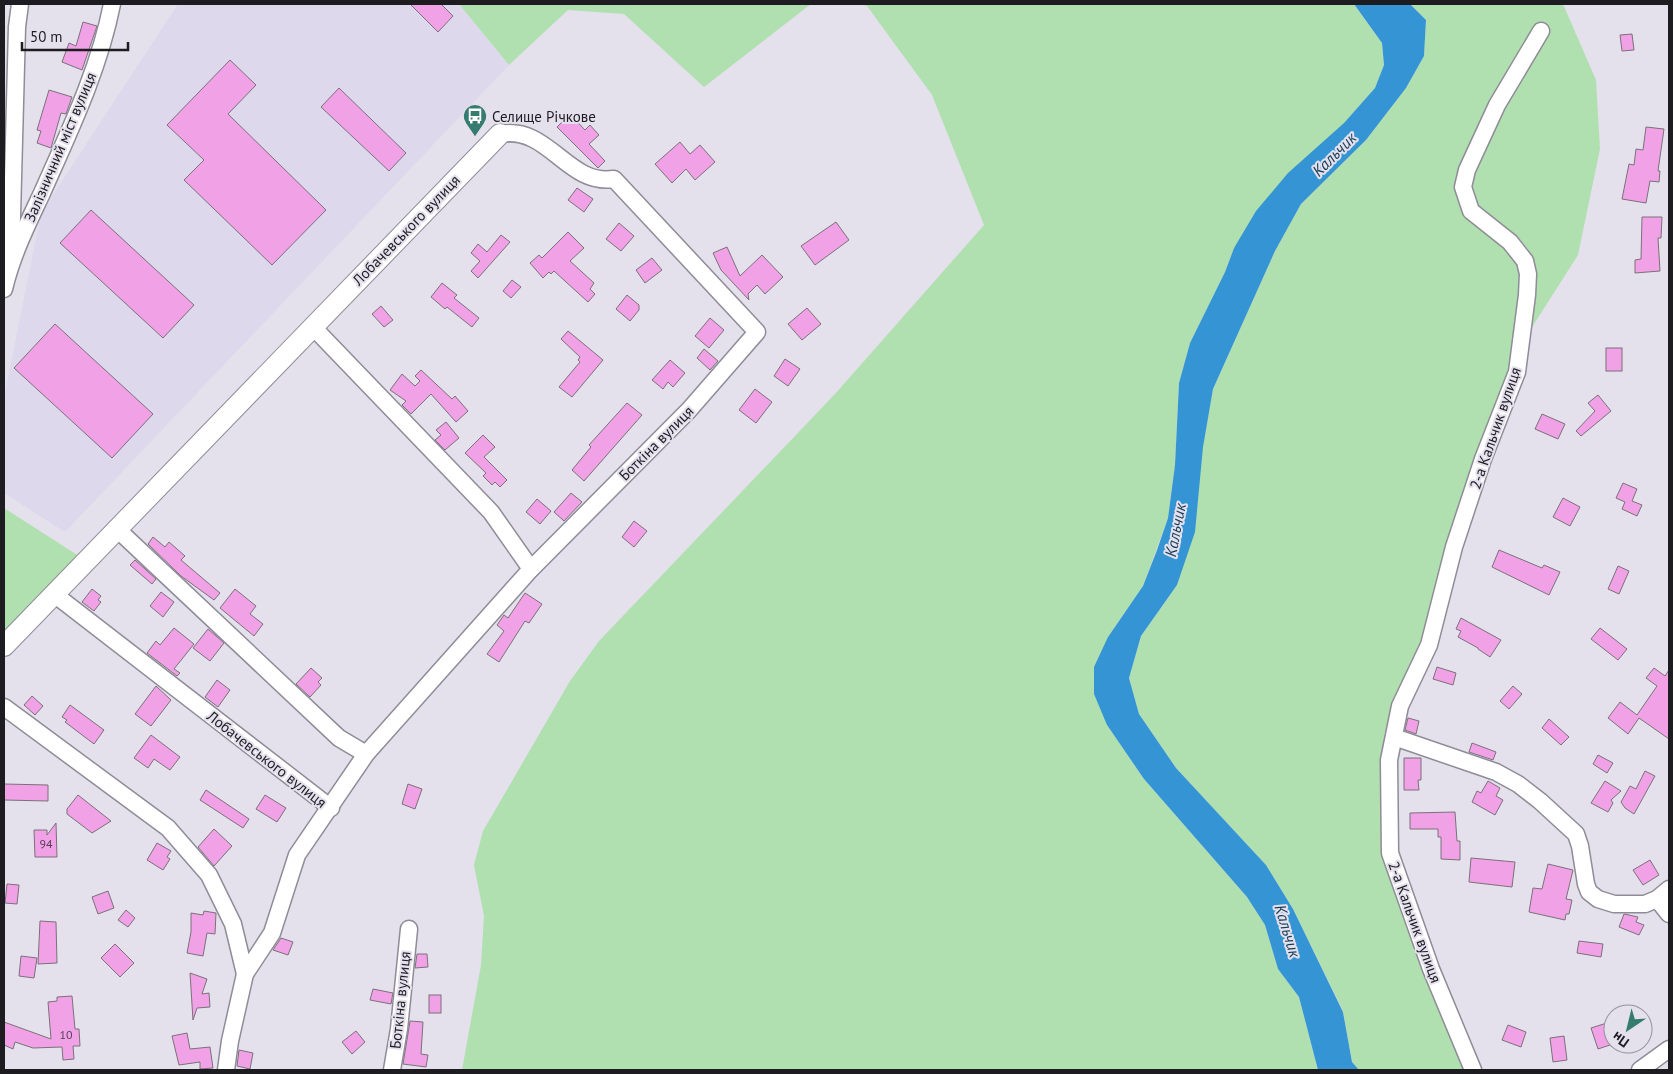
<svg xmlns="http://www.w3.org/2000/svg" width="1673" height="1074" font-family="'PT Sans',sans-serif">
<rect width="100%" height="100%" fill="#e4e1ed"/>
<path fill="#ddd8ec" d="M178 4H459L509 65 65 532 4 493V398L41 213Z"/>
<g fill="#b0e0af">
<path d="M459 4H811L704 87 624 14 568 10 509 65Z"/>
<path d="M860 4H1354L1382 43 1384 65 1375 88 1234 248 1225 272 1190 343 1179 383 1175 465 1168 518 1143 586 1108 637 1107 725 1144 779 1247 897 1265 925 1278 969 1299 997 1318 1070H462L481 965 484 916 474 865 483 831 570 681 599 641 835 394 984 225 932 95 867 6Z"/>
<path d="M1410 4H1563L1596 80 1600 149 1578 255 1515 354 1427 629 1384 734 1383 830 1466 1070H1359L1352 1062 1343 1011 1293 909 1266 865 1176 768 1139 714 1129 678 1141 636 1177 585 1213 389 1275 251 1301 204 1366 140 1406 88 1424 56 1426 20Z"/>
<path d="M4 508 82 558 4 639Z"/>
</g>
<path fill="#3595d4" d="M1354 4H1410L1426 20 1424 56 1406 88 1366 140 1301 204 1275 251 1213 389 1203 447 1195 532 1177 585 1141 636 1129 678 1139 714 1176 768 1266 865 1293 909 1343 1012 1352 1062 1359 1070H1318L1299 997 1278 969 1265 925 1247 897 1144 779 1107 725 1094 694V667L1108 637 1143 586 1157 550 1168 518 1175 465 1179 383 1190 343 1225 272 1234 248 1256 211 1288 173 1344 123 1375 88 1384 65 1382 43Z"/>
<g fill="#f1a1e6" stroke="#7b7179">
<path d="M410 4H441L453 16 438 32Z"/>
<path d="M83 22 97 26 82 70 62 62 69 43 76 46Z"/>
<path d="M1632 34 1634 50 1622 51 1620 35Z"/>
<path d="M230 60 256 85 228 114 326 210 272 265 184 180 204 160 167 125Z"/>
<path d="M339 88 406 153 389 171 321 107Z"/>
<path d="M49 90 72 97 66 114 61 113 51 148 37 143 41 131 37 130Z"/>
<path d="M570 114 585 130 590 125 599 135 589 144 605 161 598 168 557 127Z"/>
<path d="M1646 127 1664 129 1658 171H1660L1659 182 1650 181 1646 203 1622 199 1629 164 1634 165 1636 149 1643 150Z"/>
<path d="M680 142 690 154 700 145 715 162 695 180 686 169 672 183 655 164Z"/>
<path d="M577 188 593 199 584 212 568 200Z"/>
<path d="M91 210 194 305 163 338 60 243Z"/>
<path d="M1642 217H1662L1661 238H1658L1660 271 1635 273V260L1641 259Z"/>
<path d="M836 222 849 240 815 265 801 246Z"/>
<path d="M619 223 634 236 621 251 606 239Z"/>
<path d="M568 232 584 248 570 261 594 283 590 289 595 294 588 302 554 271 551 274 549 272 543 278 530 263 539 255 542 258Z"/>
<path d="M501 235 510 242 478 278 471 271 480 261 471 253 478 244 487 252Z"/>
<path d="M727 247 740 276 762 255 783 277 765 294 757 285 748 294 749 300 721 270 713 253Z"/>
<path d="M652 258 662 270 645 283 636 270Z"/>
<path d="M512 280 521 287 511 298 503 291Z"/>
<path d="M442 283 457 295 454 298 479 318 472 327 447 307 445 309 431 297Z"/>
<path d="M627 295 639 305V310L630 321 616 309Z"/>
<path d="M381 306 393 320 384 327 372 314Z"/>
<path d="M807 308 821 324 802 340 788 324Z"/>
<path d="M710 318 724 330 709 348 695 336Z"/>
<path d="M55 324 153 414 112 458 14 368Z"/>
<path d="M568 331 603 360 572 397 559 387 580 362 578 360 580 357 561 339Z"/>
<rect x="1606" y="348" width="16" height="23"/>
<path d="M704 349 718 361 710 370 697 358Z"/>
<path d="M785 359 800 369 788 386 774 376Z"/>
<path d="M670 360 685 373 673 387 668 382 663 389 652 380Z"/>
<path d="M421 370 452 399 455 396 468 411 456 422 431 394 411 414 402 405 406 401 390 390 402 374 415 386 420 381 415 376Z"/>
<path d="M755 389 772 402 756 423 739 410Z"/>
<path d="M1598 395 1611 411 1581 436 1576 431 1595 411 1588 403Z"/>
<path d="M627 403 642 415 584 481 572 470 591 447 589 445Z"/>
<path d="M1542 414 1565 424 1558 439 1535 429Z"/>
<path d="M446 422 459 438 445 450 435 440 441 435 436 430Z"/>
<path d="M483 435 495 447 484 457 507 480 500 487 495 482 492 485 483 476 486 473 465 453Z"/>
<path d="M1623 483 1637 489 1632 501 1642 505 1637 516 1622 509 1625 502 1616 498Z"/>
<path d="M571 493 582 502 564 521 554 512Z"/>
<path d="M1563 498 1580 507 1570 526 1553 517Z"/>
<path d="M537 499 551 511 540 524 526 512Z"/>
<path d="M634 521 647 531 634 547 622 537Z"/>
<path d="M153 537 165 547 169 542 185 556 181 560 220 593 214 600 181 576 148 544Z"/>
<path d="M1499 550 1542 568 1544 565 1560 572 1549 595 1492 567Z"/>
<path d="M135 560 156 579 152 584 130 565Z"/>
<path d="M1618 566 1629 571 1619 594 1608 589Z"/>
<path d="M92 589 101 596 98 600 101 602 94 611 82 602Z"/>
<path d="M235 589 256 606 250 614 263 624 254 636 220 608Z"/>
<path d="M161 592 174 602 163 617 150 606Z"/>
<path d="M525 593 542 604 529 623 525 621 499 662 487 654 504 631 497 625 504 615 508 618Z"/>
<path d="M1461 618 1501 640 1490 657 1478 649V648L1458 637 1461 631 1456 629Z"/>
<path d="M174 628 194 644 174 669 180 673 177 676 147 653 156 641 160 645Z"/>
<path d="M1600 628 1627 649 1618 660 1591 639Z"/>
<path d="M208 629 224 643 210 661 193 648Z"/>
<path d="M1437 667 1456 673 1453 685 1433 679Z"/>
<path d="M311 668 322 678 318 682 321 685 310 697 296 684Z"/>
<path d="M1654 668 1665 676 1669 670V739L1639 718 1628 734 1608 718 1620 702 1637 715 1657 686 1646 678Z"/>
<path d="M217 680 230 690 218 707 205 697Z"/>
<path d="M156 686 171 700 151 726 135 714Z"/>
<path d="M1513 686 1522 694 1509 709 1500 701Z"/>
<path d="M32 696 43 706 35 715 24 705Z"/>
<path d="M70 705 104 730 94 744 65 722 67 720 62 717Z"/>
<path d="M1408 718 1419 721 1416 734 1405 730Z"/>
<path d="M1549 719 1569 737 1561 745 1542 728Z"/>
<path d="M151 735 180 757 170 770 154 759 148 768 134 758Z"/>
<path d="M1472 743 1496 752 1493 760 1469 752Z"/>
<path d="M1598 755 1613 763 1607 773 1593 764Z"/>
<path d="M1404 758H1421V780H1418L1419 790H1404Z"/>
<path d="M1645 771 1655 776 1634 814 1625 808 1621 802 1630 786 1636 789Z"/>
<path d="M1488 781 1500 788 1496 796 1503 800 1495 815 1472 802 1477 791 1481 793Z"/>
<path d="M1605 781 1621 791 1611 800 1613 803 1608 812 1591 803Z"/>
<path d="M4 784 48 785V801L4 800Z"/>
<path d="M408 784 422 789 415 809 402 804Z"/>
<path d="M206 790 249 819 243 828 200 800Z"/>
<path d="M78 795 111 821 92 833 67 814V809Z"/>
<path d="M265 795 286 808 277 822 256 809Z"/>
<path d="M1455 812 1457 841H1460V860L1441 859V837H1438V829H1410V813Z"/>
<path d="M56 823 57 857H35L34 830H47V835Z"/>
<path d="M214 829 232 846 214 866 198 847Z"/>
<path d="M157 843 171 851 167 857 170 859 163 870 147 860Z"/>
<path d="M1471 858 1515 862 1512 887 1469 882Z"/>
<path d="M1650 860 1659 875 1643 885 1633 870Z"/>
<path d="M1548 864 1573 870 1566 899 1572 900 1569 914H1566L1565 920 1529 912 1533 888 1542 889Z"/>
<path d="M7 884 19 885 17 904 5 903Z"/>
<path d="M108 891 114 908 98 914 92 897Z"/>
<path d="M126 910 135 918 128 927 118 920Z"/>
<path d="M204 911 216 913 215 934 207 933 203 956 187 953 191 932V913L203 915Z"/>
<path d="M1624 914 1638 917 1636 922 1644 925 1639 935 1619 927Z"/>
<path d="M40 921 56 922 57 963 38 964Z"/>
<path d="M281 938 293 942 288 955 273 950Z"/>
<path d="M1579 941 1603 944 1601 957 1577 953Z"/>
<path d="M115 944 134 963 120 977 101 958Z"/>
<path d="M417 954H427L428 967 415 968Z"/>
<path d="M21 956 37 958 34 978 19 976Z"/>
<path d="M190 973 207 979 202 994 209 993 210 1007 197 1008 193 1020Z"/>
<path d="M373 989 393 993 391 1004 370 1000Z"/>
<rect x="429" y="995" width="12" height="18"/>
<path d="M72 996 75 1029H79L80 1046H73L74 1059 63 1060 62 1047 33 1048 15 1042 13 1049 4 1045V1022L51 1039 48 1002 57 1001V997Z"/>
<path d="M410 1021 423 1022 421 1054 428 1055 426 1067 403 1064Z"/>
<path d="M1613 1021V1044L1598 1049 1591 1028Z"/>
<path d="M1508 1025 1526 1032 1521 1047 1502 1040Z"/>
<path d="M356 1031 365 1042 352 1054 342 1042Z"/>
<path d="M187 1033 190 1049 210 1047 213 1068 200 1069V1062L179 1065 172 1036Z"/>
<path d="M1564 1036 1567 1060 1553 1062 1550 1038Z"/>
<path d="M239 1050 253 1053 250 1069 237 1066Z"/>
</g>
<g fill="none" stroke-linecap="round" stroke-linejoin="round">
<g stroke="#8f8c97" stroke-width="19">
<g id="minor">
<path d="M11 253 17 27 20 4"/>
<path d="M4 289C12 255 27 225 42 193 69 132 99 70 112 4"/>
<path d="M313 327 491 512 531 569"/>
<path d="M117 529 339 738 366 754"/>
<path d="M54 594 331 808"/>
<path d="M4 707 168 828 209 875 233 924 245 974"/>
<path d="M1394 737 1496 772 1518 784 1540 801 1576 834 1580 846 1586 884 1589 892 1598 899 1614 904H1645L1657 899 1669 889"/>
<path d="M1657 899 1669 914"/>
<path d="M226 1070 230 1041 245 974 272 933 297 855 366 754 531 569 689 410 757 332 614 179C567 186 549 125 500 134"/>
<path d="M392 1070 399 1029 409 929"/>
<path d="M1473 1070 1431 969 1390 853 1389 760 1400 706 1429 645 1454 547 1483 459 1517 372 1527 295 1528 274 1525 261 1510 242 1471 211 1463 187 1467 170 1497 105 1541 31"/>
<path d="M1640 1070 1669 1049"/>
</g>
</g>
<g stroke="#8f8c97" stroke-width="22">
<path id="tertiary" d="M4 646 500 134"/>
</g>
<use href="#minor" stroke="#fff" stroke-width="16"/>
<use href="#tertiary" stroke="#fff" stroke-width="20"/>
</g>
<defs>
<g id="bus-pin" transform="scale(1.25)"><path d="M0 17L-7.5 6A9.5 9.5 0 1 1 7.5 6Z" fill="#367b70" stroke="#e4e1ed"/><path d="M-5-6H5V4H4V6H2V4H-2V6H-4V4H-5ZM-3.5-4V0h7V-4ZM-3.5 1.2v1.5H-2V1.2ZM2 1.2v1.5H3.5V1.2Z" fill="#fff"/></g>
</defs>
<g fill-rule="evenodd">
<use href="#bus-pin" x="475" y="116"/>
</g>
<g text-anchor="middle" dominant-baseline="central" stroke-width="4" stroke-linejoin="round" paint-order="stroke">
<g font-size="12" fill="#523d52">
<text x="46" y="843">94</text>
<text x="66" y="1034">10</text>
</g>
<g font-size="15" fill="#1d1c21" stroke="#e4e1ed" text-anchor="start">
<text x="492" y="116">Селище Річкове</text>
</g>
<g font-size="15" fill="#1d1c21" stroke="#e4e1ed">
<text transform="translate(60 147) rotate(-67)">Залізничний міст вулиця</text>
<text transform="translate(406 230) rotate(-46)">Лобачевського вулиця</text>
<text transform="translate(1495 428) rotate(-71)">2-а Кальчик вулиця</text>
<text transform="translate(656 443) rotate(-45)">Боткіна вулиця</text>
<text transform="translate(267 759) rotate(38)">Лобачевського вулиця</text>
<text transform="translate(1415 922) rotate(70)">2-а Кальчик вулиця</text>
<text transform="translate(400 1000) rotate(-84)">Боткіна вулиця</text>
</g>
<g font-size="16" font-style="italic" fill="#153c56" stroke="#e4e1ed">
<text transform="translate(1334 154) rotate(-45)">Кальчик</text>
<text transform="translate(1175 530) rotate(-79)">Кальчик</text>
<text transform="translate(1288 931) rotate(73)">Кальчик</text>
</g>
</g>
<rect width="1673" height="1074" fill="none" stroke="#1d1c21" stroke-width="10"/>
<g transform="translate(1628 1029) rotate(215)"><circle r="24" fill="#e4e1ed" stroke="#94929b"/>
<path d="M0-4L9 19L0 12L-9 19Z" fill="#367b70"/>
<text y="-8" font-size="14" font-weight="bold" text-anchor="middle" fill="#1d1c21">Пн</text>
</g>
<path d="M22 42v8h106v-8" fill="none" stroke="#1d1c21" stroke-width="2.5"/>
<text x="30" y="42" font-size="15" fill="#1d1c21" stroke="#e4e1ed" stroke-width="4" paint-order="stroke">50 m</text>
</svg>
